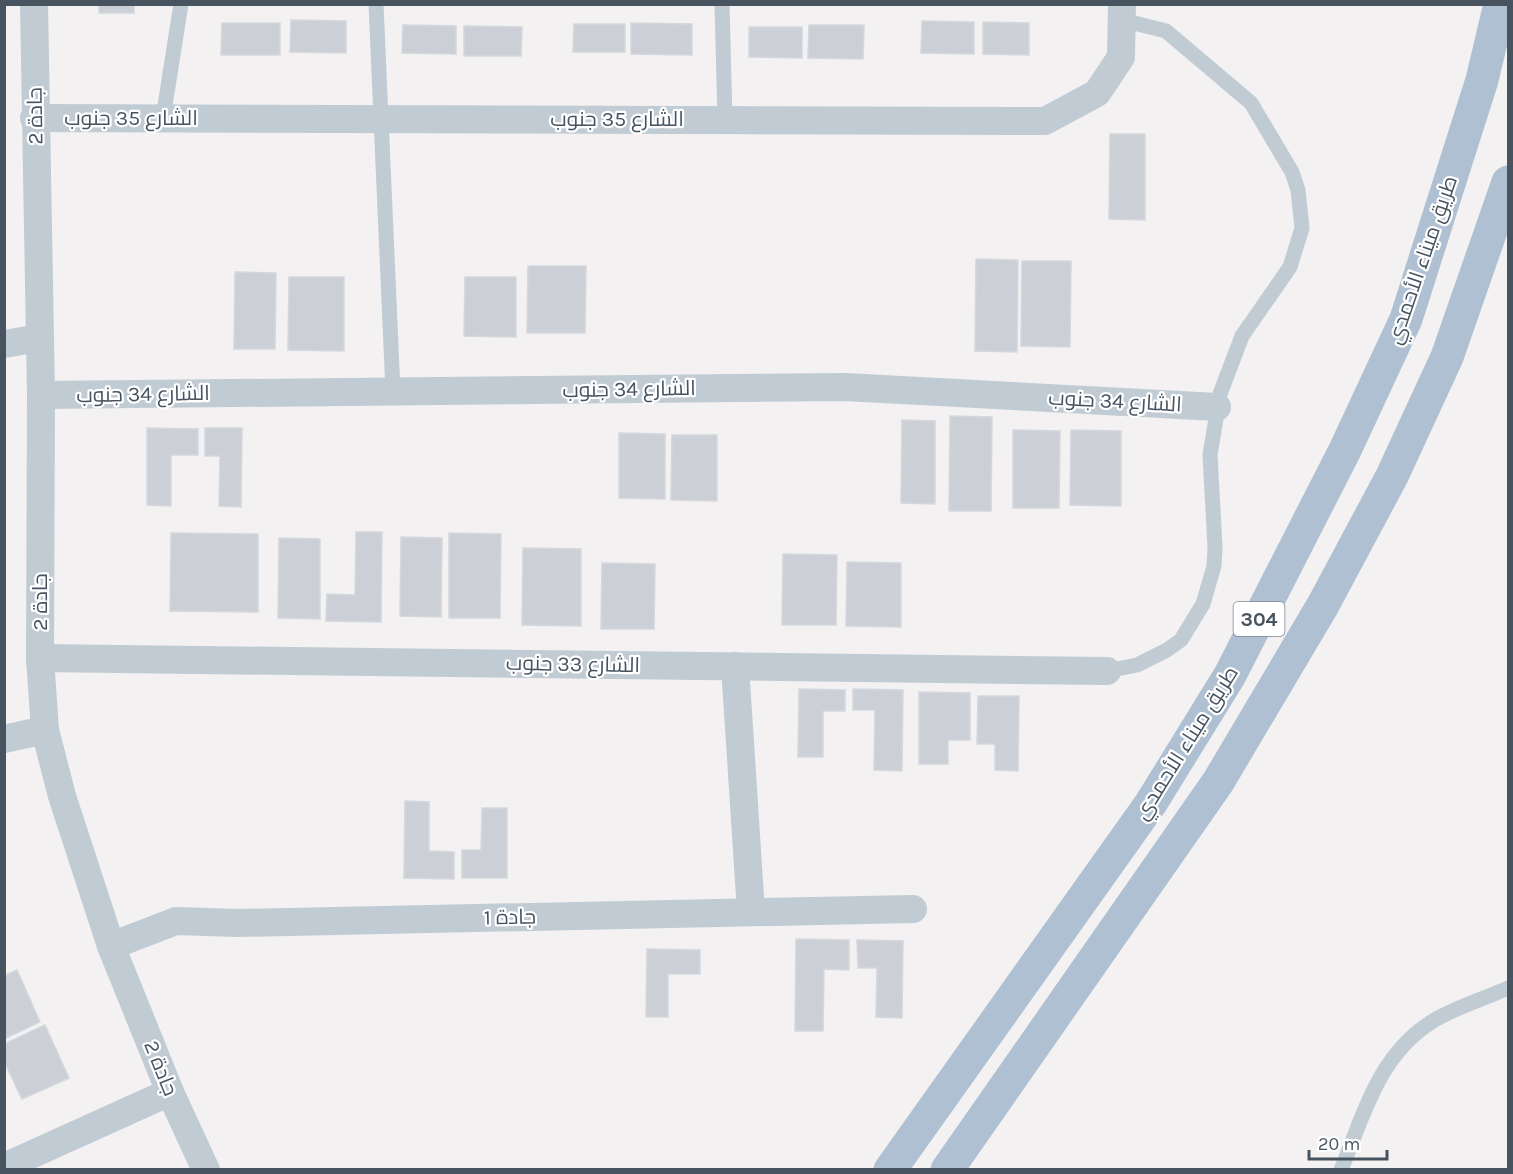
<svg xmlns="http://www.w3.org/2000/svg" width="1513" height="1174" font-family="Karla,Cairo,sans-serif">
<rect width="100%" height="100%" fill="#f3f1f1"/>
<g fill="#ccd0d6" stroke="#d4d7dd" stroke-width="1.5">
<rect x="99" y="4" width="35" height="9"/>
<path d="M291 20 346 21V53L290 52Z"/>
<path d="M922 21 974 22V54L921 53Z"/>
<path d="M983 22 1029 23V55L983 54Z"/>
<path d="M222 23H280V55H221Z"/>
<path d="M631 23 692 24V55L631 54Z"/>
<path d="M574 24H625V52H573Z"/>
<path d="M403 25 456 26V54L402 53Z"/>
<path d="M809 25H864L863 59 808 58Z"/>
<path d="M464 26 522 27 521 56H464Z"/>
<path d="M749 27H802V58L749 57Z"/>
<path d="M1110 134H1145V220L1109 219Z"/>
<path d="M976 259 1018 260 1017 352 975 351Z"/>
<path d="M1022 261H1071L1070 347 1021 346Z"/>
<path d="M528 266H586L585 333H527Z"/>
<path d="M235 272 276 273 275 349H234Z"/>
<path d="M289 277H344V351L288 350Z"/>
<path d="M465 277H516V337L464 336Z"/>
<path d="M950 416 992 417 991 511H949Z"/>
<path d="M902 420 935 421V504L901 503Z"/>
<path d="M147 428 198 429V455H171V506L147 505Z"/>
<path d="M205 428H242L241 507 219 506 220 456H205Z"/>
<path d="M1013 430 1060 431 1059 508H1013Z"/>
<path d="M1071 430 1121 431V506L1070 505Z"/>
<path d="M619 433 665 434V499L619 498Z"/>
<path d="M672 435H717V501L671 500Z"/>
<path d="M356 532H382L381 622 326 621 327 594 355 595Z"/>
<path d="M171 533 258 534V612L170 611Z"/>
<path d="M449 533 501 534 500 618H449Z"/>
<path d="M401 537 442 538 441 617 400 616Z"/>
<path d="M279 538 320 539V619L278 618Z"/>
<path d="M523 548 581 549V626L522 625Z"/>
<path d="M783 554 837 555 836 625H782Z"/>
<path d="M847 562 901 563V627L846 626Z"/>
<path d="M602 563 655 564 654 629H601Z"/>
<path d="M799 689 845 690V711H823V757H798Z"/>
<path d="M853 689 903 690 902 771 874 770 875 710H853Z"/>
<path d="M919 692 970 693V740H948V764H919Z"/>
<path d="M978 696H1019L1018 771 995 770V744H977Z"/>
<path d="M405 801 429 802V851L454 852V879L404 878Z"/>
<path d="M482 808H507V878H462V850H481Z"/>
<path d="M796 939 849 940V970L824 969 823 1031H795Z"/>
<path d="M857 940 903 941 902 1018 876 1017 877 968H858Z"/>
<path d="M647 949 700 950V974H668V1017H646Z"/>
<path d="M17 970 40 1022 4 1039V976Z"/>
<path d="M45 1025 69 1078 22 1099 4 1061V1044Z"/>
</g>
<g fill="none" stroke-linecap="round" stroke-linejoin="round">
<g stroke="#c0cbd4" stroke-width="15">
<path d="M376 4 393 392"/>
<path d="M722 4 725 120"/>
<path d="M163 118 181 4"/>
<path d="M1107 671 1137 665 1167 650 1181 640 1203 604 1214 566 1215 547 1210 455 1220 394 1242 336 1290 267 1302 228 1298 190 1292 172 1251 103 1166 31 1122 20"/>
<path d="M1341 1170C1364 1114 1379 1054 1433 1021 1456 1007 1484 999 1508 988"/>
</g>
<g stroke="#c0cbd4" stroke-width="28">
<path d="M34 4 41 395 40 658 45 730 62 796 111 946 170 1092 206 1170"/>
<path d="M34 118 1045 121 1097 93 1121 57 1122 4"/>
<path d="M4 344 40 338"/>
<path d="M41 395 845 387 1217 407"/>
<path d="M40 658 1107 671"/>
<path d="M735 666 751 912"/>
<path d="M4 739 45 730"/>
<path d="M111 946 176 921 237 923 913 909"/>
<path d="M4 1167 170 1092"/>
</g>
<g stroke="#aec0d2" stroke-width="33">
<path d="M890 1170 1151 803 1230 675 1345 450 1406 319 1482 80 1500 4"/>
<path d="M947 1170 1218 782 1323 605 1392 476 1447 357 1508 182"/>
</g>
</g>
<g text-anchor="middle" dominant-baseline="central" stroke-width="4.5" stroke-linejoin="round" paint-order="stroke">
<rect fill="#fff" stroke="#7e8790" stroke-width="1.5" x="1233.5" y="602" width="51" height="34" rx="4.5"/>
<g font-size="20" font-weight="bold" fill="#475460">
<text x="1259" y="619">304</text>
</g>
<g font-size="21" fill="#475460" stroke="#fff">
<text transform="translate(35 116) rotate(-91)">جادة 2</text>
<text x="131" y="118">الشارع 35 جنوب</text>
<text x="617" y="119">الشارع 35 جنوب</text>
<text transform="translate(1422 260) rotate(-71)">طريق ميناء الأحمدي</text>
<text transform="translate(629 389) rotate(-1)">الشارع 34 جنوب</text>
<text transform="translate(143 394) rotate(-1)">الشارع 34 جنوب</text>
<text transform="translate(1115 401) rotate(3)">الشارع 34 جنوب</text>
<text transform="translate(40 602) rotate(-90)">جادة 2</text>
<text transform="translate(573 664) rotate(1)">الشارع 33 جنوب</text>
<text transform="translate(1186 743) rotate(-58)">طريق ميناء الأحمدي</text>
<text transform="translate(510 917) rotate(-1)">جادة 1</text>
<text transform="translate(161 1068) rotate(68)">جادة 2</text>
</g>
</g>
<rect width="1513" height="1174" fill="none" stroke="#475460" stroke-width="12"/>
<path d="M1309 1150v9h78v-9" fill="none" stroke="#475460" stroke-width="3"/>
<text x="1318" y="1150" font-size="18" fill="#475460" stroke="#ffffff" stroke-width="4.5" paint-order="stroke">20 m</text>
</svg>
